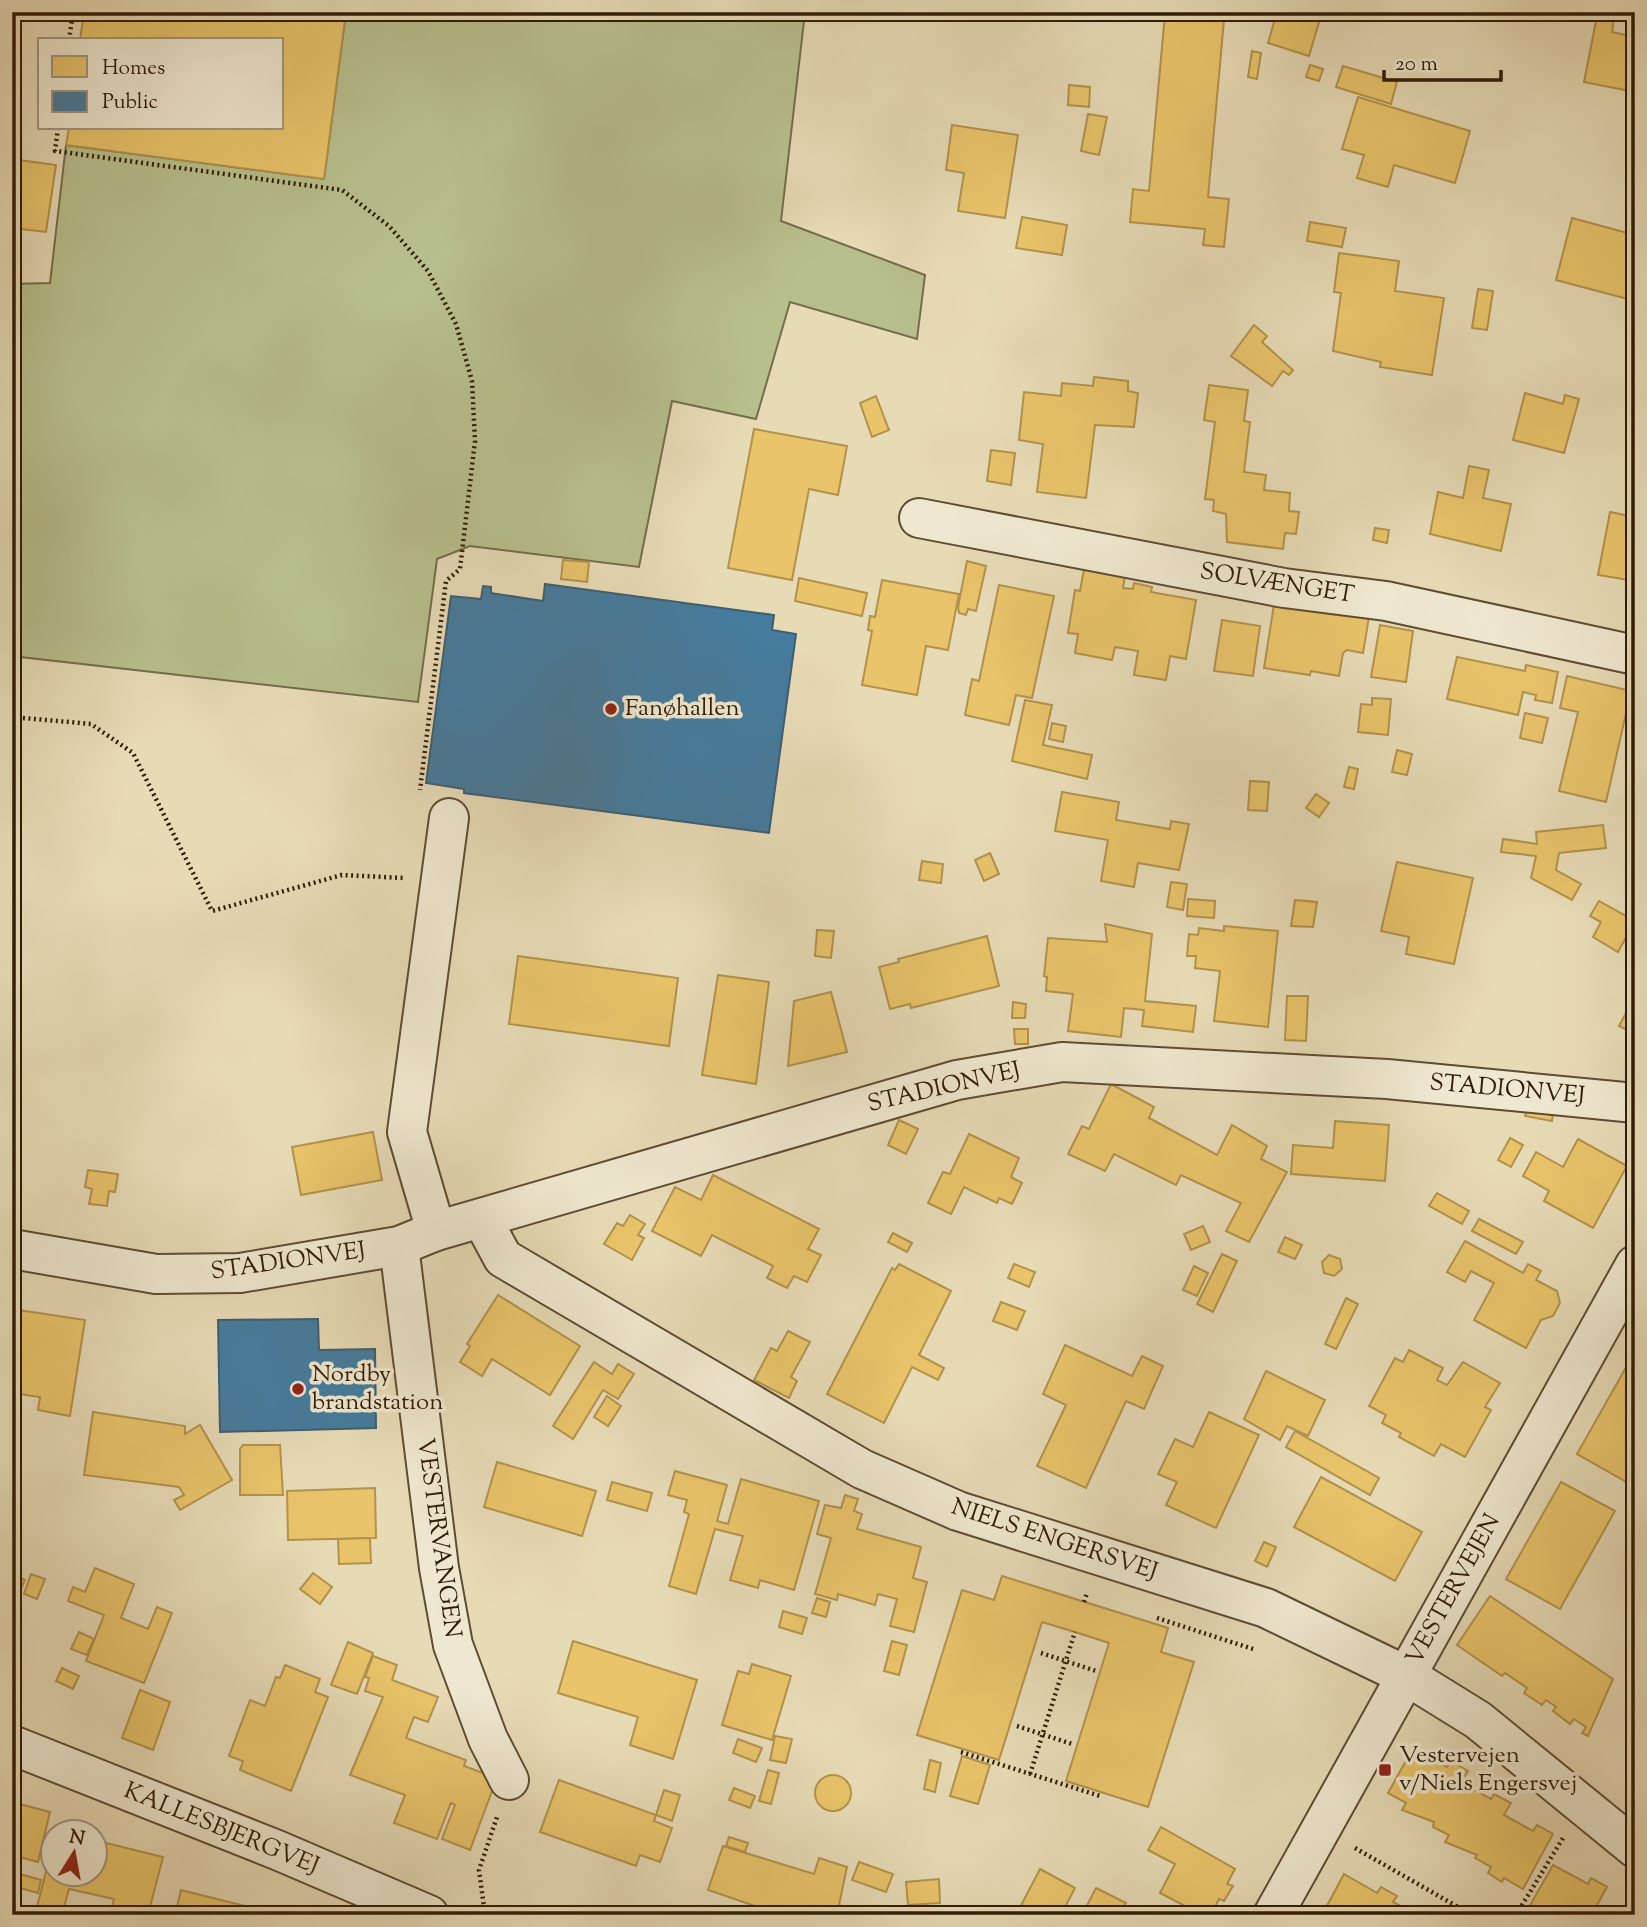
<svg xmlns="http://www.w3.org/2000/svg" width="1647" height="1927" font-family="'Sorts Mill Goudy',serif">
<rect width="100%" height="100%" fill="#e7dbb6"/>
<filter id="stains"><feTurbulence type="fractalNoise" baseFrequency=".00286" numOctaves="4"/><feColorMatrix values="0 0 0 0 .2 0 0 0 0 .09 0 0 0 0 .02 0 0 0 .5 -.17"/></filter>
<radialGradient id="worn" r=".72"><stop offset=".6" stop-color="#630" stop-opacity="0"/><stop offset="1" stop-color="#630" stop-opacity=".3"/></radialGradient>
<path fill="#b7c08d" stroke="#746e4a" stroke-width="2" d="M346 12H805L781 221 925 275 917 339 790 302 756 419 672 401 639 567 470 546 437 559 418 702 12 656V284L50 283 66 145 324 179Z"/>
<g fill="#e9c46a" stroke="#b2924c" stroke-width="2">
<path d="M84 12H346L324 179 66 145 69 128H282V40H80Z"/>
<path d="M1277 12H1299L1320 19 1309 56 1268 43Z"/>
<path d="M1165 14 1224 20 1208 197 1229 199 1224 247 1203 245 1205 229 1130 222 1133 189 1149 191Z"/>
<path d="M1597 16 1614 19 1612 32 1635 37V92L1584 82Z"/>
<path d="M1252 51 1261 53 1257 79 1248 77Z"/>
<path d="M1310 65 1323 69 1319 81 1306 77Z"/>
<path d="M1343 66 1397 82 1391 104 1336 87Z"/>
<path d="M1069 85 1090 87 1089 107 1068 105Z"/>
<path d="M1358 97 1470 131 1455 183 1394 165 1388 187 1357 178 1364 155 1342 149Z"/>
<path d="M1088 114 1107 117 1099 155 1081 151Z"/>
<path d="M952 125 1018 135 1005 218 958 211 964 173 946 170Z"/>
<path d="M12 159 56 165 46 232 12 228Z"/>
<path d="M1022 217 1067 225 1062 255 1016 248Z"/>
<path d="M1572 218 1635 235V301L1556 280Z"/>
<path d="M1310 222 1346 228 1342 247 1307 241Z"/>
<path d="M1339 253 1399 261 1395 291 1444 298 1432 375 1380 367 1381 362 1333 351 1341 293 1334 292Z"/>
<path d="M1478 289 1493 291 1487 330 1472 328Z"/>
<path d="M1254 325 1267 336 1262 342 1293 370 1289 375 1283 371 1272 386 1231 356Z"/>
<path d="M1094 377 1128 381V391L1138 393 1134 427 1095 425 1086 498 1037 492 1043 444 1019 440 1024 392 1061 396 1062 383 1093 386Z"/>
<path d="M1209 385 1248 390 1244 421 1250 422 1244 472 1266 475 1264 490 1290 493 1289 511 1299 512 1296 534 1285 533 1283 549 1227 542 1226 514 1213 511 1214 500 1205 499 1215 422 1204 420Z"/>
<path d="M1525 393 1563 404 1565 395 1579 399 1564 453 1513 440Z"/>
<path d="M876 396 889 430 872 437 860 403Z"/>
<path d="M754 429 847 446 838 495 809 489 792 580 728 568Z"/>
<path d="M991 450 1015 453 1011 485 987 481Z"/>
<path d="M1469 466 1489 470 1483 498 1511 504 1501 551 1430 534 1438 492 1463 498Z"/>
<path d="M1610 512 1635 517V581L1598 575Z"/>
<path d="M1375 528 1389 530 1387 543 1373 540Z"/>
<path d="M563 560 589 562 587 582 561 579Z"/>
<path d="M967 561 986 566 976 611 968 609 966 615 959 613 958 607Z"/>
<path d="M1085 564 1126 571 1123 588 1133 589 1134 583 1152 587 1151 592 1196 600 1186 659 1170 656 1166 680 1134 675 1138 651 1115 647 1112 660 1075 653 1078 634 1068 633 1075 590 1080 591Z"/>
<path d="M799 578 867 593 862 616 795 601Z"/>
<path d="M882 580 959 594 948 650 926 646 917 695 862 685 872 631 868 630 870 616 875 617Z"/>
<path d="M999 585 1054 596 1032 698 1016 695 1009 725 965 715 972 679 979 681Z"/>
<path d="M1275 598 1353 612 1352 616 1369 617 1363 653 1347 650 1343 653 1339 676 1311 671 1310 675 1264 668Z"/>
<path d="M1222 620 1260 626 1253 676 1214 671Z"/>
<path d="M1380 625 1413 631 1406 682 1371 677Z"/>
<path d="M1457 657 1525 671 1526 665 1558 672 1552 703 1535 700 1536 695 1523 692 1518 715 1447 699Z"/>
<path d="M1567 676 1631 691 1606 802 1559 791 1578 712 1560 708Z"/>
<path d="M1372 698 1391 699 1388 735 1358 732 1361 704 1372 705Z"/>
<path d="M1025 700 1052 705 1043 745 1092 755 1087 779 1012 761Z"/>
<path d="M1525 713 1548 718 1542 743 1520 738Z"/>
<path d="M1052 723 1066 726 1063 742 1049 739Z"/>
<path d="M1397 750 1412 754 1407 775 1392 772Z"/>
<path d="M1349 767 1358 769 1354 789 1344 787Z"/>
<path d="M1250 781 1269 782 1267 811 1248 810Z"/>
<path d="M1062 792 1119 802 1116 820 1170 829 1171 821 1189 824 1179 870 1138 863 1134 887 1101 881 1108 840 1055 831Z"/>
<path d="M1316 794 1329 803 1319 817 1306 808Z"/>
<path d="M1603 825 1606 848 1559 853 1556 870 1581 884 1572 900 1531 878 1536 856 1501 852 1503 839 1537 844 1536 832Z"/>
<path d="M990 853 999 874 984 881 975 860Z"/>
<path d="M922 861 943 864 941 883 919 880Z"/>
<path d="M1397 862 1473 878 1454 964 1406 954 1409 937 1381 931Z"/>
<path d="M1171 882 1187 884 1183 910 1167 907Z"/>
<path d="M1188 899 1215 901 1214 918 1187 916Z"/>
<path d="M1295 900 1317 902 1313 927 1291 926Z"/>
<path d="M1599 901 1635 921 1618 952 1593 937 1601 922 1590 916Z"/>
<path d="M1105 924 1152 934 1145 1001 1196 1006 1193 1032 1142 1026 1144 1010 1124 1008 1121 1037 1068 1031 1073 994 1046 991 1047 977 1044 976 1048 938 1107 942Z"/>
<path d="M1224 926 1278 931 1268 1027 1214 1021 1220 971 1195 968 1196 956H1187L1189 934 1198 935 1199 928 1224 931Z"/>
<path d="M817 930 834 931 831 958 815 956Z"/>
<path d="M987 936 999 986 911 1008 910 1004 890 1009 879 967 899 962 898 959Z"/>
<path d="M518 956 678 978 669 1046 509 1024Z"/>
<path d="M718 975 769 982 756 1084 702 1075Z"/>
<path d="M831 992 847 1052 788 1066 794 1001Z"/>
<path d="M1287 996H1308L1306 1041 1285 1040Z"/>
<path d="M1635 996V1034L1619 1026Z"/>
<path d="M1013 1002 1026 1004 1025 1018H1012Z"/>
<path d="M1014 1029H1028V1044H1015Z"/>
<path d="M1111 1084 1154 1107 1149 1118 1217 1155 1232 1125 1267 1146 1261 1159 1287 1172 1249 1242 1226 1231 1241 1203 1181 1175 1176 1185 1114 1154 1105 1171 1068 1154 1082 1126 1089 1129Z"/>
<path d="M1531 1101 1554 1105 1552 1121 1525 1116Z"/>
<path d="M899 1120 918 1129 906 1154 888 1145Z"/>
<path d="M1335 1121 1389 1125 1385 1181 1291 1174 1293 1145 1333 1148Z"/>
<path d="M373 1132 382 1180 301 1195 292 1147Z"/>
<path d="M969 1134 1019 1158 1011 1177 1022 1183 1012 1204 999 1198 997 1203 964 1187 951 1214 928 1203 943 1172 950 1174Z"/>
<path d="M1510 1138 1523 1145 1511 1167 1498 1160Z"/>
<path d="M1578 1139 1627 1166 1593 1228 1544 1201 1549 1191 1523 1176 1536 1152 1563 1167Z"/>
<path d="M88 1170 118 1174 115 1192 109 1191 107 1206 89 1204 92 1189 85 1187Z"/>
<path d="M713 1175 819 1229 808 1249 821 1255 807 1282 794 1276 787 1288 767 1278 773 1266 712 1235 701 1256 652 1231 675 1187 701 1200Z"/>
<path d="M1437 1193 1469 1211 1462 1224 1429 1206Z"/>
<path d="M630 1215 645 1224 638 1235 644 1238 632 1260 604 1244 617 1223 623 1226Z"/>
<path d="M1479 1219 1523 1242 1516 1254 1472 1231Z"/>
<path d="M1203 1226 1210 1242 1191 1250 1184 1234Z"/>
<path d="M893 1233 912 1243 907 1252 888 1242Z"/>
<path d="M1285 1237 1302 1245 1295 1259 1278 1252Z"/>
<path d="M1465 1241 1523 1273 1528 1264 1541 1271 1536 1280 1557 1291 1560 1303 1553 1316 1541 1320 1526 1348 1474 1320 1494 1283 1471 1271 1465 1282 1447 1272Z"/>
<path d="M1222 1254 1237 1261 1213 1312 1197 1304Z"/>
<path d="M1329 1255 1340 1259 1342 1269 1334 1276 1324 1273 1322 1262Z"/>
<path d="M899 1264 951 1291 919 1355 944 1368 938 1380 912 1367 884 1423 827 1394 892 1268 895 1270Z"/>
<path d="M1014 1264 1035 1272 1029 1287 1008 1278Z"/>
<path d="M1194 1266 1208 1273 1197 1296 1183 1290Z"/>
<path d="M498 1295 580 1346 550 1395 492 1359 482 1376 460 1362 470 1346 467 1344Z"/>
<path d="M1346 1298 1358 1304 1336 1349 1325 1344Z"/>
<path d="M1001 1302 1025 1311 1017 1330 993 1321Z"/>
<path d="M12 1309 85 1320 70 1416 38 1410 40 1397 12 1393Z"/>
<path d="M788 1331 810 1342 791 1377 797 1381 789 1398 754 1380 771 1348 777 1351Z"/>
<path d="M1065 1345 1132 1376 1142 1356 1163 1366 1144 1409 1126 1401 1086 1488 1037 1466 1066 1405 1043 1394Z"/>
<path d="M1409 1350 1443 1368 1437 1380 1447 1385 1463 1362 1500 1383 1485 1407 1491 1410 1465 1457 1441 1444 1434 1456 1399 1437 1401 1433 1382 1423 1386 1415 1369 1406 1395 1358 1403 1362Z"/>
<path d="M594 1362 612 1374 618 1364 634 1374 618 1399 603 1390 573 1439 553 1426Z"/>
<path d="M1629 1362 1635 1365V1476L1630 1484 1577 1454Z"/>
<path d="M1266 1371 1325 1400 1308 1436 1287 1426 1280 1440 1244 1419Z"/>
<path d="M607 1396 621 1406 608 1426 594 1417Z"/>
<path d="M93 1412 185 1426V1434L200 1425 232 1480 180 1510 174 1500 184 1495 179 1487 84 1475Z"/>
<path d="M1209 1412 1259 1435 1216 1528 1166 1505 1177 1482 1158 1474 1175 1439 1193 1447Z"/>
<path d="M1295 1431 1379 1478 1370 1495 1286 1447Z"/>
<path d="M243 1445H280L283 1495H240V1449Z"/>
<path d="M497 1462 596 1491 582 1536 484 1507Z"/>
<path d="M675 1471 727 1485 717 1521 728 1524 741 1479 819 1501 794 1590 760 1580 758 1588 730 1580 743 1536 715 1529 696 1594 669 1586 689 1514 684 1512 687 1500 668 1495Z"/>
<path d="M1321 1477 1422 1532 1395 1581 1294 1527Z"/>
<path d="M612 1482 652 1493 647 1511 607 1500Z"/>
<path d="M1561 1482 1615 1511 1560 1609 1506 1579Z"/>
<path d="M375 1488 376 1538 288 1540 287 1491Z"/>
<path d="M845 1495 858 1499 854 1511 862 1514 857 1529 921 1547 913 1578 927 1582 914 1632 890 1626 897 1599 878 1594 875 1605 838 1594 837 1600 815 1594 831 1538 817 1534 825 1505 841 1508Z"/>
<path d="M370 1538 371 1563 339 1564 338 1539Z"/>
<path d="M1264 1542 1276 1547 1267 1567 1255 1561Z"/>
<path d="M95 1568 134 1584 121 1618 148 1629 157 1607 172 1613 144 1683 86 1661 104 1615 68 1601 73 1587 85 1592Z"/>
<path d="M313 1573 332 1587 320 1604 300 1589Z"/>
<path d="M12 1574 25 1580 12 1608Z"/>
<path d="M31 1574 45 1579 37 1599 24 1594Z"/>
<path d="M1002 1576 1168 1628 1161 1652 1194 1662 1148 1807 1066 1781 1109 1643 1075 1632 1042 1622 999 1760 917 1735 962 1590 994 1600Z"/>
<path d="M1490 1596 1613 1679 1588 1736 1582 1733 1586 1727 1574 1719 1570 1724 1553 1711 1556 1707 1546 1700 1542 1705 1524 1693 1527 1688 1505 1673 1502 1676 1457 1645Z"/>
<path d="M817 1598 830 1602 826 1617 812 1613Z"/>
<path d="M783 1611 807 1618 802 1634 779 1627Z"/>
<path d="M79 1632 94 1639 87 1655 71 1649Z"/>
<path d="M573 1641 697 1680 673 1759 630 1745 638 1717 558 1693Z"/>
<path d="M892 1641 907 1645 899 1675 884 1671Z"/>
<path d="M348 1642 373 1653 357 1694 331 1685Z"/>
<path d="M373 1656 397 1665 392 1680 438 1697 428 1722 414 1717 406 1738 466 1760 464 1766 497 1778 470 1850 442 1839 455 1805 451 1803 437 1839 394 1823 405 1795 350 1775 383 1697 365 1691 369 1678 365 1677Z"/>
<path d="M752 1664 791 1676 772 1740 722 1725 738 1671 749 1674Z"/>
<path d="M285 1665 320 1679 315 1692 328 1697 291 1791 240 1770 243 1761 229 1756 250 1700 265 1706 276 1677 280 1678Z"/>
<path d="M62 1668 79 1676 73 1689 56 1681Z"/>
<path d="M140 1690 170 1702 153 1750 122 1738Z"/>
<path d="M775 1736 792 1739 786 1763 770 1760Z"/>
<path d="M738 1739 762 1748 756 1762 733 1753Z"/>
<path d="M1413 1748 1447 1767 1451 1761 1468 1771 1461 1783 1491 1799 1494 1794 1511 1803 1504 1815 1533 1831 1537 1825 1553 1834 1523 1889 1504 1878 1502 1882 1488 1873 1491 1867 1475 1858 1477 1855 1445 1842 1449 1835 1433 1827 1434 1822 1402 1810 1406 1803 1388 1793Z"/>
<path d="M962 1756 990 1765 978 1804 950 1796Z"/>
<path d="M930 1760 941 1763 935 1792 924 1789Z"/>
<path d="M768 1770 779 1773 771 1804 759 1801Z"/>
<circle cx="833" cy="1793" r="18"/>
<path d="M559 1780 656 1815 654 1821 672 1828 660 1862 640 1855 636 1866 540 1832Z"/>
<path d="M734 1788 755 1796 750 1808 729 1800Z"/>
<path d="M664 1790 680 1795 672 1821 656 1815Z"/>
<path d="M12 1802 50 1812 38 1862 12 1855Z"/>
<path d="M1161 1827 1235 1869 1227 1884 1233 1886 1224 1901 1219 1899 1211 1915H1202L1160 1893 1175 1864 1148 1850Z"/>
<path d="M729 1837 748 1843 745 1852 726 1846Z"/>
<path d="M94 1840 163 1857 148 1915H110L114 1899 69 1889 62 1915H35L52 1848V1874H94Z"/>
<path d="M723 1846 814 1874 819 1858 847 1867 839 1905 855 1910 853 1915H781L708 1890Z"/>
<path d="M859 1862 893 1874 886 1892 852 1880Z"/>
<path d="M1553 1865 1588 1884 1591 1878 1607 1887 1597 1905 1614 1915H1538L1528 1909Z"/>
<path d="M1040 1869 1075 1888 1061 1915H1016Z"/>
<path d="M20 1874 41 1880 38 1893 16 1887Z"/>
<path d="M1344 1874 1377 1893 1381 1887 1397 1896 1393 1902 1417 1915H1322Z"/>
<path d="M939 1879 940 1903 908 1905 906 1882Z"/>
<path d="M1096 1888 1126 1903 1119 1915H1082Z"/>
<path d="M181 1890 269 1912V1915H175Z"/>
</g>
<g fill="#457b9d" stroke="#3f5e70" stroke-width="2">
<path d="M545 584 774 615 772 630 796 634 769 833 464 793V789L426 783 451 596 481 599 483 586 491 587V593L543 601Z"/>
<path d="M318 1319 319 1350 375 1349 376 1428 220 1432 218 1320Z"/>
</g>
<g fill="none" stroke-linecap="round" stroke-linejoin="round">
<g stroke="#5e4c32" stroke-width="42">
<g id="minor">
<path d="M919 518 1284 588 1386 601 1635 655"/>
<path d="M482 1219 503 1258 862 1469 958 1511 1266 1608 1407 1676 1478 1720 1635 1848"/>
<path d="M436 1231 407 1132 449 818"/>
<path d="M399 1246 439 1568 453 1645 488 1739 509 1780"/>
<path d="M12 1249 156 1274 240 1273 399 1246 436 1231 957 1080 1062 1062 1387 1079 1635 1103"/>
<path d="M12 1745 277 1850 429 1915"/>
</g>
</g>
<g stroke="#5e4c32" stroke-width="42">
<path id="tertiary" d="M1273 1915 1635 1265"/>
</g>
<g stroke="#301c06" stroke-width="4.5" stroke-dasharray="2 3.5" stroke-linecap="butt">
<path d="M69 40 73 12"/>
<path d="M58 128 55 151 342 190 389 226 428 271 456 324 472 381 475 441 460 569 446 581 420 790"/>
<path d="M12 717 91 724 133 753 212 911 342 875 404 878"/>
<path d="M1084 1602 1087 1593"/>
<path d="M1157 1618 1253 1649"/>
<path d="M1041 1653 1096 1671"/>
<path d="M1017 1726 1072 1744"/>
<path d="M961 1752 1100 1796"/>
<path d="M1030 1774 1075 1632"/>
<path d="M1355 1848 1472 1915"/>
<path d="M485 1915 479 1870 497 1817"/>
<path d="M1516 1915 1563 1838"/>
</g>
<use href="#minor" stroke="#efe8d0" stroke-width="38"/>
<use href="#tertiary" stroke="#efe8d0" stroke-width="38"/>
</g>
<g fill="#8f2418" stroke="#efe8d0" stroke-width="2.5">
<circle cx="611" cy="709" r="7"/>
<circle cx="298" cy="1389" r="7"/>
<rect x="1378" y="1763" width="14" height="14" rx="3.5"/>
</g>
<g text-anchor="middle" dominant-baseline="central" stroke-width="7" stroke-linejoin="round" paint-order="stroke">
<g font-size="24" fill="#301c06" stroke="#efe8d0">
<text transform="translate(1277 584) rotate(9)">SOLVÆNGET</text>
<text transform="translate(944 1088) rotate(-13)">STADIONVEJ</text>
<text transform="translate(1507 1090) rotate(5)">STADIONVEJ</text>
<text transform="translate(288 1262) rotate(-8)">STADIONVEJ</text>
<text transform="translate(438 1538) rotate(82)">VESTERVANGEN</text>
<text transform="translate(1054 1540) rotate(18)">NIELS ENGERSVEJ</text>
<text transform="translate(1454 1590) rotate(-61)">VESTERVEJEN</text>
<text transform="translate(221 1829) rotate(22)">KALLESBJERGVEJ</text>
</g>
<g font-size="24" fill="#301c06" stroke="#efe8d0" text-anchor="start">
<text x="625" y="709">Fanøhallen</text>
<text x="312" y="1375">Nordby<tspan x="312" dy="28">brandstation</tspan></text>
<text x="1399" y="1756">Vestervejen<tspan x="1399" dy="28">v/Niels Engersvej</tspan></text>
</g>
</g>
<rect width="1647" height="1927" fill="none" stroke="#e7dbb6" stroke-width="42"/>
<rect x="14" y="14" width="1619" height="1899" fill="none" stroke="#301c06" stroke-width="3.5"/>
<rect x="21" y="21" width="1605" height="1885" fill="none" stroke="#301c06" stroke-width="2"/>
<rect x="38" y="38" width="245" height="91" fill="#efe8d0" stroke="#a3967f" stroke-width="2"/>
<rect x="52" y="56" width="35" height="21" fill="#e9c46a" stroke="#a3967f" stroke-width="2"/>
<text x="102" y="74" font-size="21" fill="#301c06">Homes</text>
<rect x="52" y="91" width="35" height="21" fill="#457b9d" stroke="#a3967f" stroke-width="2"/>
<text x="102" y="108" font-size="21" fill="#301c06">Public</text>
<g transform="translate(74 1853) rotate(11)"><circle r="33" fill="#efe8d0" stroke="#a3967f" stroke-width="2"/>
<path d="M0-5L12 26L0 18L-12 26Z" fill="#8f2418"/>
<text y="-10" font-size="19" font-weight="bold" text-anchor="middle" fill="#301c06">N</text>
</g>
<path d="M1384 70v10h117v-10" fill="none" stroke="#301c06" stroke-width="3.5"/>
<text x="1395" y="70" font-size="21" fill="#301c06" stroke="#efe8d0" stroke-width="5" paint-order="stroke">20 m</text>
<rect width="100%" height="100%" filter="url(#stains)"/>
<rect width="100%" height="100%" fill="url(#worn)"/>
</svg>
